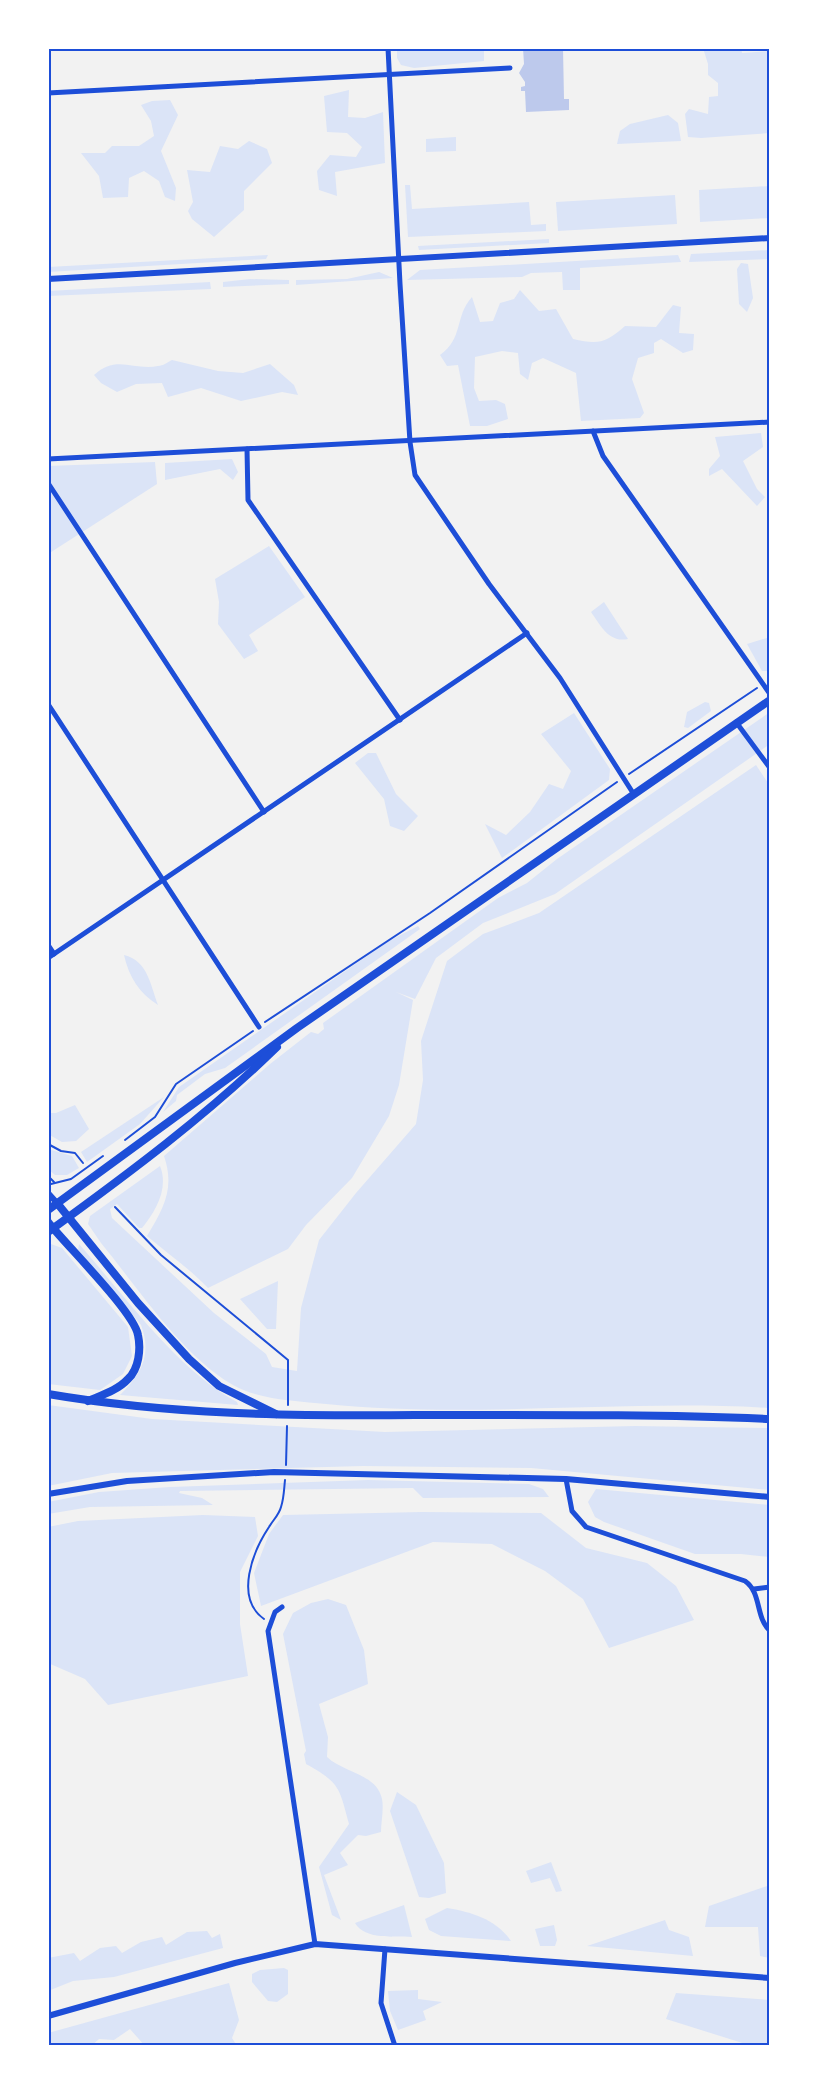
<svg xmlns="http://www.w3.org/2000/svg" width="818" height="2094" font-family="'Source Serif 4',serif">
<rect width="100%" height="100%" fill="#f2f2f2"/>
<g fill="#dbe4f7">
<path d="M397 48H484V61L414 68 401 65 397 58Z"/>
<path d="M703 48H741L742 53 770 51V133L701 138 688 137 685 114 689 109 708 114 709 97 718 96V83L708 75V64Z"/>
<path d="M349 90 348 117 365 118 383 112 385 163 335 172 337 196 319 190 317 171 330 155 356 157 362 147 347 133 327 132 324 96Z"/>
<path d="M170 100 178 115 161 151 176 188 175 201 165 197 159 181 144 171 129 178 128 197 103 198 99 176 81 153H105L112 146H139L154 136 151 121 141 105 152 101Z"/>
<path d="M668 115 678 123 681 141 617 144 620 131 630 124Z"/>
<path d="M456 137V151L426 152V139Z"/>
<path d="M249 141 267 149 272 163 244 191V210L214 237 192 219 188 211 193 202 187 170 210 172 220 146 238 149Z"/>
<path d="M405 185H410L412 209 529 202 531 225 546 224V231L408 237Z"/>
<path d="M770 186V218L700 222 699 190Z"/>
<path d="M675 195 677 224 558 231 556 202Z"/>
<path d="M549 239V243L419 250 418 246Z"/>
<path d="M770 250V259L689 262 691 254Z"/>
<path d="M268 255 266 259 48 272V267Z"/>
<path d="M678 255 681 262 580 268V290H563L562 272 531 273 522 277 407 280 420 270Z"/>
<path d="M741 263 748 264 753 298 747 312 739 304 737 269Z"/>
<path d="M379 272 393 278 296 285V280L347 279Z"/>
<path d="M250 279 289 280V284L223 287V282Z"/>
<path d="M210 282 211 289 48 296V291Z"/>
<path d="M520 290 539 311 556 309 573 339C598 345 606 343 625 326L656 327 673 305 681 307 679 333 694 334 693 350 683 353 661 339 654 343V353L638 358 632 379 644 413 640 418 581 421 576 373 543 358 532 363 528 380 520 374 518 353 502 351 475 357 474 388 479 401 496 400 505 404 508 419 487 426H470L458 365 447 366 440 355C464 338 454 317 472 297L480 322 493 321 500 303 514 299Z"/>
<path d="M172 360 218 371 243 373 270 364 294 385 298 395 282 392 241 401 201 388 168 397 162 383 136 384 117 392 101 383 94 375C116 354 134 371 158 366 163 366 168 362 172 360Z"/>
<path d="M761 433 763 447 743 461 757 489 765 497 757 506 722 469 709 476V469L720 456 715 437Z"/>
<path d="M232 459 238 472 233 480 220 469 165 480V463Z"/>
<path d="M155 462 157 484 48 554V466Z"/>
<path d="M269 546 305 597 249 635 258 651 244 659 218 624 219 602 215 579Z"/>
<path d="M604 602 628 639C609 643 601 626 591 612Z"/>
<path d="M770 637V671H762L747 644Z"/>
<path d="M705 702 709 703 711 711 688 728 684 727 687 712Z"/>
<path d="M770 712V744L555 894 483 923 436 958 415 999 396 992 413 1000 399 1085 389 1116 352 1178 306 1225 288 1249 208 1288C189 1268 168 1254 147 1236 164 1208 175 1188 164 1156L270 1064 311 1032 318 1034 324 1029 323 1023 498 898 527 883 557 859Z"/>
<path d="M574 713 610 769 609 780 502 858 485 824 506 835 530 812 549 784 563 789 571 771 541 734Z"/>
<path d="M368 753H376L396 794 418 816 404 831 390 826 384 799 355 763Z"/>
<path d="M756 765 770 786V1408C622 1399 473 1419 326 1404 297 1401 259 1400 233 1385 181 1355 139 1289 101 1243L88 1224 90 1216 160 1166C169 1188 156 1211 142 1228H139L117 1204 110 1209 112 1218 214 1313 266 1354 272 1367 297 1371 301 1308 319 1240 356 1193 416 1124 423 1080 421 1041 447 961 483 934 539 913Z"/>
<path d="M418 926 420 929 225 1068 205 1074 177 1095 176 1101 163 1112 179 1087 387 942Z"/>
<path d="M124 955C148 961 150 984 158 1005 139 993 129 977 124 955Z"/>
<path d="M164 1097 140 1124 87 1162 81 1152Z"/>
<path d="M75 1105 89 1129 76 1141 62 1142 48 1134V1113H56Z"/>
<path d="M48 1149 72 1156 79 1168 67 1175H55L48 1169Z"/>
<path d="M48 1243 62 1248 128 1327 132 1356 123 1374 100 1390 48 1384Z"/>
<path d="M79 1244C125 1296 177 1370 237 1402L238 1405 120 1395C142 1374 152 1354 141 1325L78 1250Z"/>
<path d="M278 1281 276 1329H267L240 1299Z"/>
<path d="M48 1405 152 1419 385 1432 635 1426 770 1428V1490L531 1468 363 1466 112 1473 48 1486Z"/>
<path d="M368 1480 529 1484 543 1489 549 1497 423 1498 413 1488 180 1491 179 1493 202 1498 213 1505 90 1507 48 1514V1502L99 1492 170 1487Z"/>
<path d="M596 1489 770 1505V1557L741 1554H695L604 1522 595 1517 588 1502Z"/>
<path d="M422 1512 541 1513 586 1548 647 1563 676 1586 694 1620 609 1648 583 1599 545 1571 492 1544 433 1542 261 1606 254 1573 269 1534 283 1515Z"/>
<path d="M203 1515 255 1517 258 1536 240 1572V1624L248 1676 108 1705 85 1679 48 1663V1527L78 1521Z"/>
<path d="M328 1599 346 1605 364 1650 368 1684 319 1704 328 1737 327 1757C344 1773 377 1774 382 1799 384 1809 381 1822 381 1832L366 1836 358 1835 340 1853 348 1865 324 1875 341 1920 332 1915 319 1867 349 1824C339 1787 340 1783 306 1764L304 1754 306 1751 283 1634 293 1613 311 1603Z"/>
<path d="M397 1792 416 1805 444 1863 446 1893 429 1898 419 1897 390 1811Z"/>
<path d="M551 1862 562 1891 556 1892 550 1878 531 1883 526 1871Z"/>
<path d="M770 1885V1958L760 1956 758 1927H705L709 1906Z"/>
<path d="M404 1905 412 1937C394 1936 365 1940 355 1923Z"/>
<path d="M447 1908C471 1912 496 1919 511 1941L441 1936 429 1930 425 1919Z"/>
<path d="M665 1920 669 1930 689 1937 693 1956 587 1946Z"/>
<path d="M554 1925 557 1940 555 1946H540L535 1929Z"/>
<path d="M207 1931 212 1938 220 1934 223 1948 114 1977 73 1981 48 1991V1958L74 1953 80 1961 100 1948 116 1946 122 1953 141 1942 162 1937 166 1945 187 1932Z"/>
<path d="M284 1968 288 1970V1994L277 2002 268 2001 252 1982V1974L260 1970Z"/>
<path d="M229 1983 239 2020 232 2038 237 2046H145L130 2029 114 2040 99 2039 91 2046H48V2033Z"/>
<path d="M418 1990V1999L442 2002 423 2011 426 2020 398 2030 390 2011 388 1991Z"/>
<path d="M676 1993 770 2000V2046H752L666 2019Z"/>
</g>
<path fill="#bdc9ec" d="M523 48H563L564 99H569V110L526 112 525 91H521V87L525 86V82L519 73 524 64Z"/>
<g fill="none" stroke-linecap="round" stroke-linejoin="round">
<g stroke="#1d4ed8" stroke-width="2">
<path d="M629 774 757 688"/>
<path d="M265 1022 430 913 617 782"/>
<path d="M125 1140 155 1117 176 1084 253 1031"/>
<path d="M48 1144 61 1151 75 1153 83 1163"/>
<path d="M48 1176 54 1182"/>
<path d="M51 1184 71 1179 103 1156"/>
<path d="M115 1207 161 1255 288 1360V1405"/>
<path d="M286 1465 287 1426"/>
<path d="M264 1619C234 1598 253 1551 269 1527 273 1520 279 1515 281 1507 284 1498 284 1489 285 1480"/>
</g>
<g stroke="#1d4ed8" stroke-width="5">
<path d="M388 48 400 284 410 442 415 475 489 584 560 678 633 793"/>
<path d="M48 93 510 68"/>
<path d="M593 431 603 456 770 694"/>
<path d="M247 449 248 500 400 720"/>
<path d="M48 459 770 422"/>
<path d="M48 483 264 812"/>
<path d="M48 704 259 1027"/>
<path d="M736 722 770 768"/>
<path d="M48 945 54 954"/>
<path d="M48 958 527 633"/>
<path d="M566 1479 572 1511 586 1527 745 1581C762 1593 755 1617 770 1631"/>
<path d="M754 1589 770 1587"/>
<path d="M282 1607 275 1612 268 1631 315 1944"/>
<path d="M385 1949 381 2003 395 2046"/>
</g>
<g stroke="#1d4ed8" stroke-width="6">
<path d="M48 279 770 238"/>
<path d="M48 1193 57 1203"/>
<path d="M48 1494 127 1481 274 1472 566 1479 770 1497"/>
<path d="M48 2016 235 1963 315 1944 770 1978"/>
</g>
<g stroke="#1d4ed8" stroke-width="8">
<path d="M48 1210 297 1028 770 700"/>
<path d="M48 1232C128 1174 206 1116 277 1047"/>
</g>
<g stroke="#1d4ed8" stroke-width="8">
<path d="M57 1203 138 1303 189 1359 219 1386 276 1414"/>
<path d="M48 1222C66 1245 134 1312 138 1335 141 1349 139 1369 128 1379 118 1390 102 1395 88 1401"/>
<path d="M48 1394C170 1415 292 1416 415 1415 534 1415 652 1414 770 1419"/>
</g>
</g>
<rect width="818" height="2094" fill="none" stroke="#ffffff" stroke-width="99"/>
<rect x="50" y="50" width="718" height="1994" fill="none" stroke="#1d4ed8" stroke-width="2"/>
</svg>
